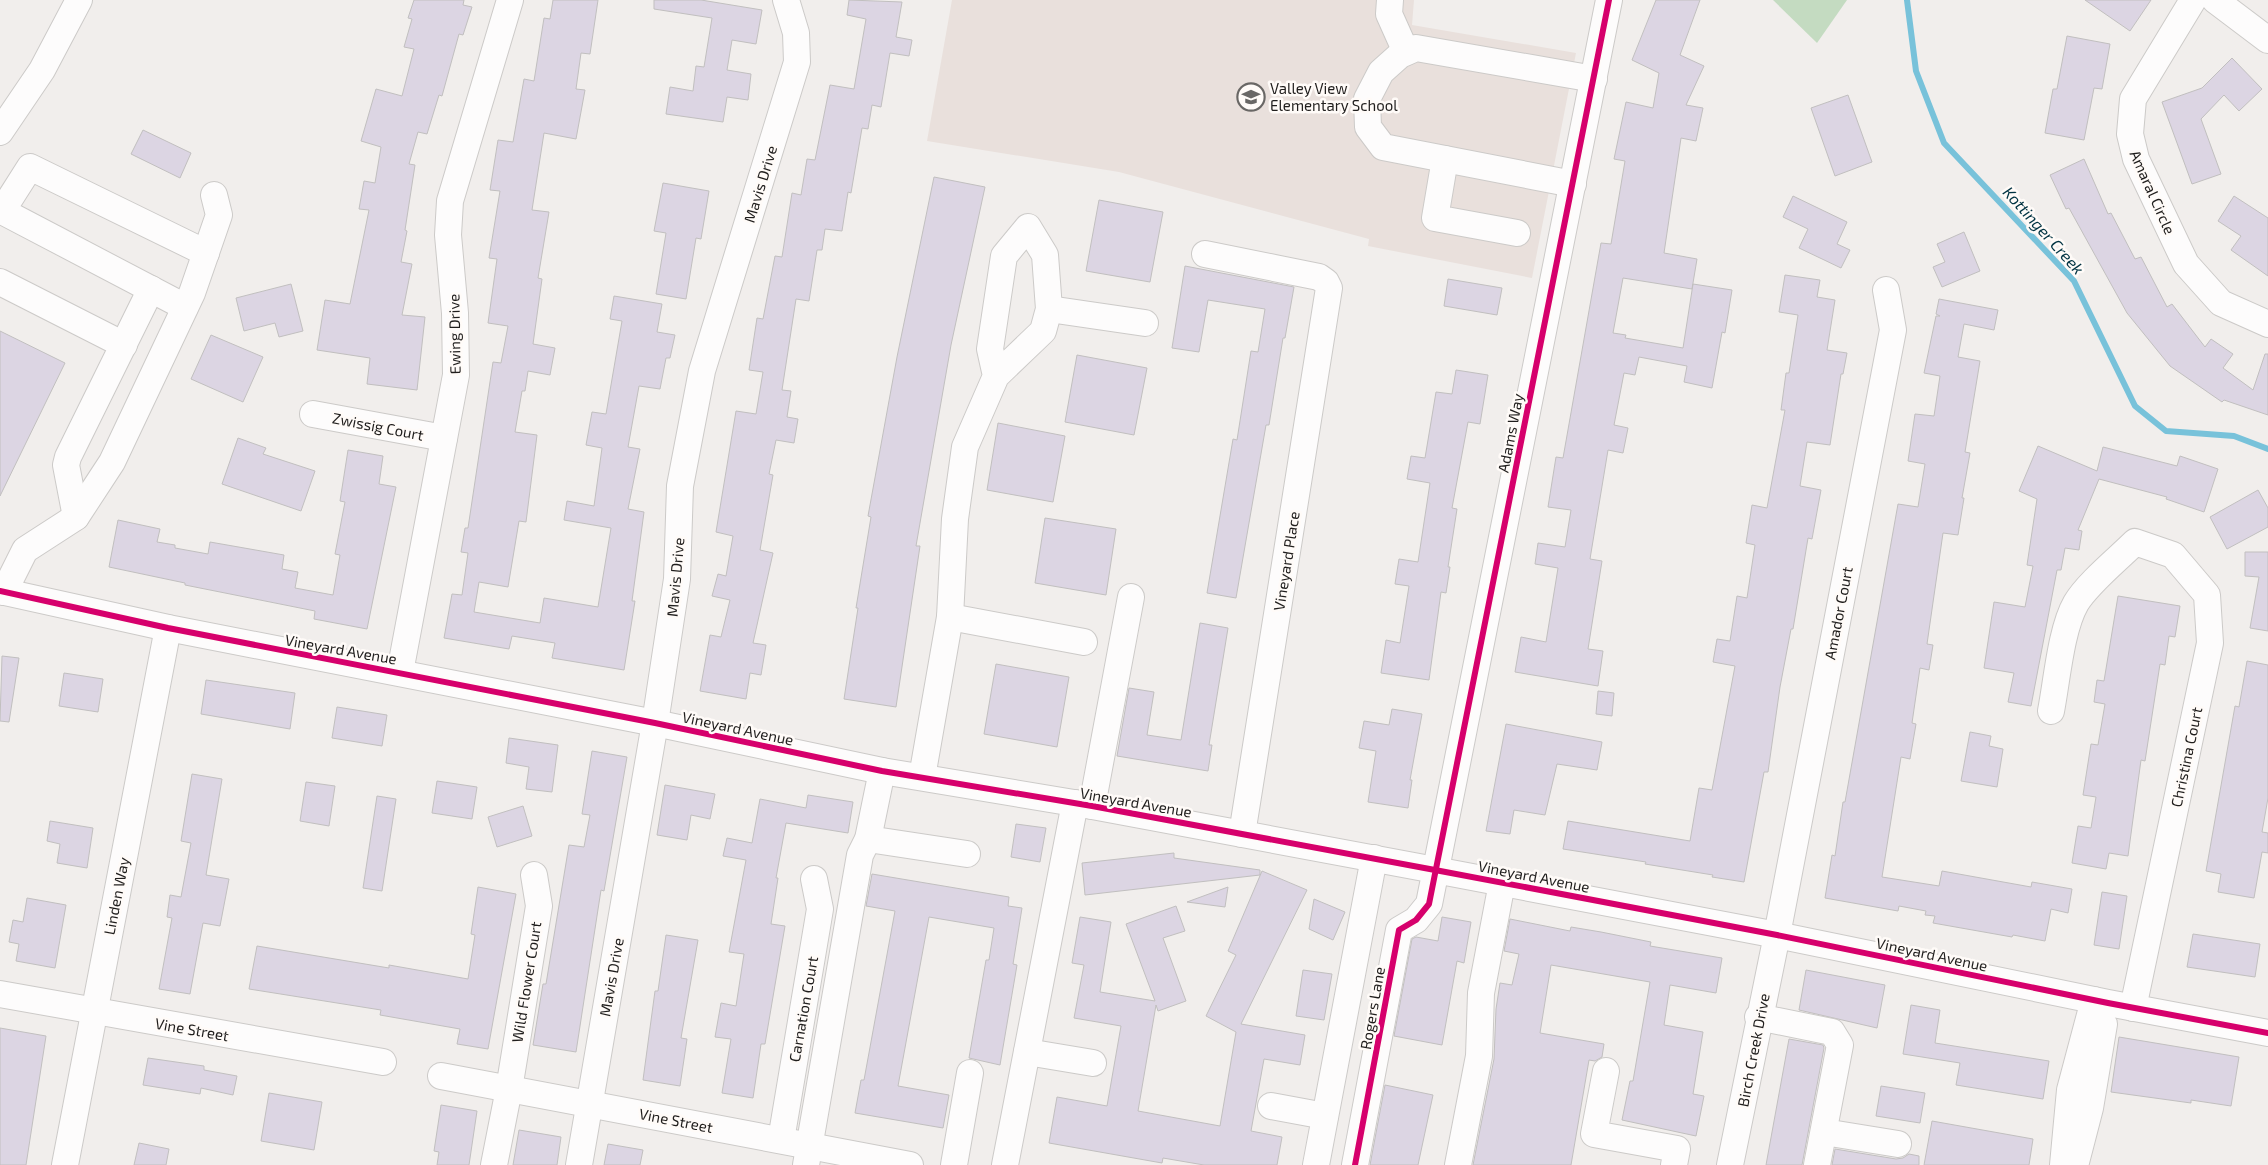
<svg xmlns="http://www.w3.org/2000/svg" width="2268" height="1165" font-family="'Exo 2',sans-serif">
<rect width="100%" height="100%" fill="#f1eeec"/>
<path fill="#e9e0dc" d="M952 0H1414L1412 25 1576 53 1532 278 1368 246 1369 239 1119 172 927 141Z"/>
<path fill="#c4dbc1" d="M1773 0H1847L1817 43Z"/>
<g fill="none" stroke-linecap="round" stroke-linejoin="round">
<path stroke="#78c2da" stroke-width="6" d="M1907 0 1916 71 1944 143 2074 281 2135 406 2166 431 2234 436 2268 449"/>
</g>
<g fill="#dcd5e3" stroke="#c1bfbf">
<path d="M414 0H464L463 5 472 7 463 35 459 34 442 96 439 95 427 134 418 132 409 164 415 165 405 230 407 231 401 262 412 264 402 315 425 317 417 390 367 384 370 358 317 350 325 300 350 304 369 210 359 209 364 181 375 183 381 147 361 141 376 89 402 96 414 49 404 47 412 19 408 18Z"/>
<path d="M553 0H598L590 54 581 53 576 89 585 90 576 139 544 133 532 210 549 212 538 278 542 279 533 344 555 348 550 375 528 371 525 391H522L515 432 537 435 526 522 519 521 508 587 479 582 474 612 540 623 544 598 598 607 611 528 564 520 567 501 594 506 602 448 586 445 592 412 606 414 622 321 610 319 614 296 662 304 657 332 675 335 670 358H666L660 389 639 386 628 447 640 449 628 509 644 512 632 601H635L624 670 552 658 555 643 512 636 509 649 444 638 452 594 462 595 468 553 461 552 465 528H468L493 362 501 363 508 326 488 323 497 259 489 258 500 191 490 190 498 140 513 142 524 79 534 81 544 18 550 19Z"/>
<path d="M654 0H701L762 10 756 44 732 40 727 70 751 74 748 100 727 97 723 122 666 114 670 87 693 91 696 66 704 67 712 18 654 9Z"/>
<path d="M849 0 902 2 896 37 912 40 909 56 890 53 881 107 872 105 868 129 862 128 851 193 848 192 842 231 825 229 822 250H817L809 301 796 299 782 390 791 391 787 417 798 419 794 443 776 440 769 474 773 475 760 550 773 553 753 643 766 645 761 675 750 673 746 699 700 691 710 635 721 637 730 600 712 596 718 574 726 576 733 536 716 532 736 411 756 414 763 372 749 370 757 318 763 319 775 256 782 257 792 193 801 195 807 159 815 160 830 85 854 89 866 19 847 15Z"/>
<path d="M1656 0H1700L1680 55 1704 66 1686 105 1703 108 1696 141 1681 138 1664 253 1697 259 1692 289 1623 278 1613 333 1626 335 1625 338 1683 348 1693 284 1732 290 1725 333 1722 332 1712 388 1684 382 1687 366 1639 357 1635 375 1624 373 1614 425 1628 428 1623 453 1608 450 1590 559 1602 561 1588 649 1603 651 1598 686 1515 672 1521 637 1546 642 1558 568 1535 564 1538 543 1565 547 1571 510 1548 507 1556 457 1563 458 1601 243 1611 244 1625 161 1614 159 1626 102 1653 108 1659 73 1632 60Z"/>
<path d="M2085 0H2151L2130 31Z"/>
<path d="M2067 36 2110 44 2102 89 2094 88 2084 140 2045 133 2053 89H2057Z"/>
<path d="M2232 58 2262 89 2239 111 2224 95 2201 119 2221 174 2192 184 2162 102 2202 88Z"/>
<path d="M1848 95 1872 162 1835 176 1811 108Z"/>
<path d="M143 130 191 153 180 178 131 154Z"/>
<path d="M2084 159 2108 214 2111 213 2135 259 2141 257 2167 307 2172 304 2205 347 2211 339 2233 354 2223 368 2253 390 2265 354H2268V415L2224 400 2222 402 2170 366 2127 313 2069 208 2066 209 2050 175Z"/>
<path d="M934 177 985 187 951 345 916 546H920L896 707 844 699 858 608H856L871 517 868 516 897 357Z"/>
<path d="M663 183 709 191 701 239 696 238 686 299 656 294 666 233 654 231Z"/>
<path d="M1793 196 1847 222 1837 244 1850 250 1841 268 1799 248 1808 229 1783 217Z"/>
<path d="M2234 196 2268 218V276L2231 250 2241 236 2218 221Z"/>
<path d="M1099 200 1163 212 1150 282 1086 271Z"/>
<path d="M1964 232 1980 271 1942 287 1933 267 1945 262 1937 244Z"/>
<path d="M1185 266 1294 287 1285 338H1283L1269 425H1266L1236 598 1207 593 1233 439 1237 440 1251 351 1258 352 1265 309 1208 300 1199 352 1172 348Z"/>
<path d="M1785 275 1820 280 1817 297 1835 300 1827 350 1847 353 1843 374H1841L1830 445 1807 442 1800 486 1821 490 1812 539 1808 538 1793 629H1791L1780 687 1768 772H1764L1744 882 1712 877 1713 875 1645 864 1646 862 1563 849 1568 821 1690 841 1699 788 1712 790 1735 666 1713 662 1717 639 1730 641 1737 596 1747 598 1755 545 1746 543 1752 505 1767 508 1785 410H1781L1786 373H1789L1798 315 1779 312Z"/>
<path d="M1448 279 1502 288 1497 315 1444 306Z"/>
<path d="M291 284 303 331 279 337 275 323 244 331 236 298Z"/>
<path d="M1939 299 1998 310 1994 330 1964 324 1958 357 1980 361 1965 452 1970 453 1962 498H1964L1958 535 1943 533 1927 644 1933 645 1929 670 1920 668 1912 723 1916 724 1910 759 1901 757 1882 877 1939 886 1942 871 2031 887 2032 882 2072 889 2068 913 2051 909 2045 941 2013 935 2012 937 1933 923 1935 916 1925 915 1926 911 1899 906 1898 911 1825 898 1832 855 1835 856 1843 802H1845L1898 504 1918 507 1925 464 1908 461 1915 414 1934 416 1940 376 1924 373 1936 316H1940L1936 314Z"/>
<path d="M0 331 65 363 0 496Z"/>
<path d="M211 335 263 357 243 402 191 379Z"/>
<path d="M1077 355 1147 368 1134 435 1065 422Z"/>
<path d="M1456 370 1488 375 1480 424 1468 422 1452 508 1457 509 1448 567H1450L1446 593 1441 592 1429 680 1381 673 1386 640 1400 643 1409 586 1395 584 1399 559 1418 562 1430 483 1407 479 1411 456 1425 458 1436 392 1452 394Z"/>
<path d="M998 423 1065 436 1053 502 987 490Z"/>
<path d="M238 438 266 448 263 454 315 471 301 511 222 484Z"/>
<path d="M2038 446 2097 471 2103 447 2177 466 2180 456 2218 469 2204 512 2166 499 2167 497 2099 479 2078 530 2082 531 2079 550 2065 548 2061 570H2057L2031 706 2008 702 2014 673 1984 668 1994 602 2025 607 2033 566 2027 565 2037 499 2019 491Z"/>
<path d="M348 450 383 456 379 484 396 487 367 629 314 619 315 611 185 585V583L109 567 118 520 160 529 157 542 175 545V548L208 554 210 542 284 555 282 569 298 572 295 588 333 595 340 555 335 554 345 502 340 501Z"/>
<path d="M2258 490 2268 508V527L2227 549 2210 517Z"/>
<path d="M1045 518 1116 529 1106 595 1035 583Z"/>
<path d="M2245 552H2268V631L2250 628 2259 577 2245 576Z"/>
<path d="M2118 596 2180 606 2175 637 2169 636 2165 665 2160 664 2145 761 2141 760 2128 856 2109 853 2106 869 2072 863 2078 826 2091 828 2096 797 2083 795 2091 744 2098 745 2105 704 2094 702 2097 680 2104 681Z"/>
<path d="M1200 623 1228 628 1209 745H1212L1208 771 1117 756 1129 688 1154 692 1147 735 1181 740Z"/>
<path d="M2 656 19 658 9 722 0 721Z"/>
<path d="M2247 661 2268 665V798L2262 832 2268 833V853L2262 852 2254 898 2218 892 2221 874 2206 871 2235 706 2239 707Z"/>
<path d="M996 664 1069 677 1057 747 984 734Z"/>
<path d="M64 673 103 679 98 712 59 706Z"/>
<path d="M206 680 295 693 290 729 201 714Z"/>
<path d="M1598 691 1614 693 1612 716 1596 714Z"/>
<path d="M337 707 387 715 382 746 332 738Z"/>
<path d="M1392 709 1422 714 1410 780H1412L1408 808 1368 802 1376 751 1359 748 1364 721 1389 725Z"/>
<path d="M1506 724 1602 742 1597 770 1557 764 1545 815 1514 810 1510 834 1486 831Z"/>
<path d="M1970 732 1991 736 1989 746 2003 749 1997 787 1961 781Z"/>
<path d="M509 738 558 745 552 792 526 789 529 767 506 763Z"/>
<path d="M592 751 627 757 604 891 601 890 576 1052 533 1045 543 984H546L569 845 584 847 590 815 582 814Z"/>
<path d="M192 774 222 779 206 875 229 879 220 926 203 923 190 994 159 989 172 918 167 917 170 895 181 897 191 843 181 841Z"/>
<path d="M437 781 477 787 472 819 432 813Z"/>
<path d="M306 782 335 786 329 826 300 821Z"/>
<path d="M665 785 715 794 710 819 691 815 687 840 657 835Z"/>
<path d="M808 795 853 802 848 833 786 823 776 878H778L771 924 785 926 765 1044H761L753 1098 722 1093 731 1039 715 1037 721 1003 736 1006 744 954 729 952 746 860 723 856 727 838 752 843 760 799 806 808Z"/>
<path d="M377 796 396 799 382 891 363 888Z"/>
<path d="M523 806 532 836 497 847 488 817Z"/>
<path d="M50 821 93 828 87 868 57 863 60 844 47 841Z"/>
<path d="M1016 824 1046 828 1040 862 1011 857Z"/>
<path d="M1174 853V858L1260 870V875L1085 895 1082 863Z"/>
<path d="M1262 871 1307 890 1241 1024 1305 1035 1300 1065 1264 1059 1251 1131 1282 1137 1277 1165H1204L1163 1158 1162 1163 1049 1143 1057 1097 1107 1106 1121 1026 1074 1018 1084 965 1072 963 1080 917 1111 922 1100 992 1155 1001 1126 924 1176 906 1185 931 1163 938 1186 1001 1158 1011 1156 1005 1138 1111 1220 1126 1236 1032 1206 1016 1236 955 1228 951Z"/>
<path d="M872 874 1009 897 1008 906 1022 908 1013 964 1017 965 1000 1065 969 1058 986 960H989L994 928 929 917 898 1086 949 1095 943 1128 855 1113 861 1080H864L895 911 866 906Z"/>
<path d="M478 887 516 894 488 1049 457 1044 460 1029 380 1015 381 1010 249 989 257 946 389 968V965L468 979 475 935 471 934Z"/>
<path d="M1228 887 1225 907 1187 902Z"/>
<path d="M2102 892 2127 896 2119 949 2094 945Z"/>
<path d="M27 898 66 905 55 968 16 961 19 944 9 942 13 920 23 922Z"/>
<path d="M1314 899 1345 912 1333 940 1309 929Z"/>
<path d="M1442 917 1471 922 1464 963 1457 961 1442 1045 1394 1036 1412 939 1416 937 1438 941Z"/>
<path d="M1510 919 1570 931 1571 927 1601 932 1651 942 1650 946 1722 958 1716 993 1670 985 1664 1025 1703 1032 1693 1094 1704 1096 1696 1136 1622 1120 1630 1081H1633L1650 982 1551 965 1540 1033 1604 1044 1602 1057 1595 1061 1589 1060 1571 1165H1473L1494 1059 1496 1009 1500 983 1512 985 1519 954 1504 951Z"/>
<path d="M2193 934 2260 944 2255 977 2187 967Z"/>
<path d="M666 935 698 940 681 1038 687 1039 680 1086 643 1080 655 991H658Z"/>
<path d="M1303 970 1332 974 1324 1020 1296 1016Z"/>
<path d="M1806 970 1885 985 1877 1028 1799 1010Z"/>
<path d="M1911 1005 1940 1010 1935 1043 2049 1061 2043 1099 1956 1085 1960 1063 1903 1054Z"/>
<path d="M0 1028 46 1036 26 1165H0Z"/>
<path d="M2119 1037 2239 1057 2231 1106 2191 1100V1103L2111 1092Z"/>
<path d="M1789 1039 1823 1045 1824 1048 1802 1165H1766Z"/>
<path d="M148 1058 204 1066V1070L237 1076 233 1095 201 1088 200 1094 143 1085Z"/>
<path d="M1385 1085 1433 1095 1418 1165H1370Z"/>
<path d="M1881 1086 1925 1093 1920 1123 1876 1116Z"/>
<path d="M269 1093 322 1102 314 1150 261 1141Z"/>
<path d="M441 1105 477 1111 469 1165H437L439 1152 434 1151Z"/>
<path d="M1932 1121 2033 1139 2029 1165H1924Z"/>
<path d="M519 1130 561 1137 557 1165H513Z"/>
<path d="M139 1143 169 1149 166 1165H134Z"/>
<path d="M608 1144 643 1150 640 1165H604Z"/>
<path d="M1835 1149 1896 1159 1903 1158 1909 1154 1919 1156V1165H1832Z"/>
</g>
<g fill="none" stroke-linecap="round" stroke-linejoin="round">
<g stroke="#cccac8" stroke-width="28">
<g id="minor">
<path d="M1390 0 1389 14 1406 52"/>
<path d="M2193 0 2133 99 2130 134 2136 159 2186 264 2221 303 2268 324"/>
<path d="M2215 0 2268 40"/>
<path d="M0 132 42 70 79 0"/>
<path d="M1445 159 1435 218 1517 233"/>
<path d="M1573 184 1383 147 1368 127 1367 99 1381 72 1400 55 1416 48 1594 79"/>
<path d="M1205 254 1319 277 1326 282 1329 288 1242 834"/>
<path d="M0 282 124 345"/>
<path d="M185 307 2 211 30 167 206 253"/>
<path d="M1049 309 1145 323"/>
<path d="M313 414 444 438"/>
<path d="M76 517 66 465 68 457 151 289"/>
<path d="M0 591 168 628 655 723 882 771 1092 806 1435 870 1777 935 2108 1003 2268 1033"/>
<path d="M4 592 25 550 76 517 112 462 192 293 219 215 214 195"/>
<path d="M950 617 1084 642"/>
<path d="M400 672 456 375 455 313 448 235 450 201 510 0"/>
<path d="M2051 711C2057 680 2061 629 2076 603 2088 583 2118 559 2135 542L2173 555 2207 595 2210 643 2133 1008"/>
<path d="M922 777 950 617 955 519 965 447 996 376 1043 331 1049 309 1045 255 1028 227 1004 256 990 349 996 376"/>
<path d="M1092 806 1131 597"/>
<path d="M868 839 967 854"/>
<path d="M0 994 383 1062"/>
<path d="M1758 1017 1832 1032 1840 1045 1817 1165"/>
<path d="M1027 1052 1093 1063"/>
<path d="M1606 1071 1594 1134 1677 1149 1674 1165"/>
<path d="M441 1076 910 1165"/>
<path d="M1271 1106 1325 1116"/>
<path d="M1824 1132 1898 1144"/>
<path d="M781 1140 820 909 814 879"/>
<path d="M2076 1162 2090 1108 2104 1024"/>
<path d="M65 1165 168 628"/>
<path d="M494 1165 509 1089 539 906 534 875"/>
<path d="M579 1165 655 723 677 579 680 486 702 371 797 62 796 33 786 0"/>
<path d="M806 1165 860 855 868 839 882 771"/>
<path d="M954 1165 970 1073"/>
<path d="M1005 1165 1075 803"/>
<path d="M1316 1165 1374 858"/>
<path d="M1355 1165 1399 930 1416 920 1429 904 1609 0"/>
<path d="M1458 1165 1479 1056 1481 993 1502 883"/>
<path d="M1730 1165 1777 935 1893 330 1886 290"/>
<path d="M2063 1165 2070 1090 2094 1000"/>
</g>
</g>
<use href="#minor" stroke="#fdfcfc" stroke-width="26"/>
<g stroke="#fffbf8" stroke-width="9">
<g id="cycleway">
<path d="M0 591 168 628 655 723 882 771 1092 806 1435 870 1777 935 2108 1003 2268 1033"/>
<path d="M1355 1165 1399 930 1416 920 1429 904 1609 0"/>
</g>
</g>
<use href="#cycleway" stroke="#d6006c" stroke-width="6"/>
</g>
<defs>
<g id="school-ring" transform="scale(1.4375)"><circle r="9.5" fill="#fffbf8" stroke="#696765" stroke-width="1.5"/><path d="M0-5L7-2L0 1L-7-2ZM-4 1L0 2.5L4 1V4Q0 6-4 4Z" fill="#696765"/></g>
</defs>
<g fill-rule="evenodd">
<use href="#school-ring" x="1251" y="97"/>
</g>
<g text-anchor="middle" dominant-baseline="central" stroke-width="5" stroke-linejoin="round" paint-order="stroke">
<g font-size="15" fill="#201e1d" stroke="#fffbf8" text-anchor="start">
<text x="1270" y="88">Valley View<tspan x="1270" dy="17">Elementary School</tspan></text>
</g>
<g font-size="15" fill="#201e1d" stroke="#fffbf8">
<text transform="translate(760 184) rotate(-73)">Mavis Drive</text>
<text transform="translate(2153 192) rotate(66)">Amaral Circle</text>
<text transform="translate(454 334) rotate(-91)">Ewing Drive</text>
<text transform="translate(378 426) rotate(11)">Zwissig Court</text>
<text transform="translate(1510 433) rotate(-79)">Adams Way</text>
<text transform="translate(1286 561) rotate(-81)">Vineyard Place</text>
<text transform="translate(675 577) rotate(-85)">Mavis Drive</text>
<text transform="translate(1838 613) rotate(-79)">Amador Court</text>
<text transform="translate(341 649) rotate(10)">Vineyard Avenue</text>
<text transform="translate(738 728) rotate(12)">Vineyard Avenue</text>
<text transform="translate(2186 757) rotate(-78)">Christina Court</text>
<text transform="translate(1136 802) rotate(10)">Vineyard Avenue</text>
<text transform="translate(1534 876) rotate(11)">Vineyard Avenue</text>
<text transform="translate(116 896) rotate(-79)">Linden Way</text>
<text transform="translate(1932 954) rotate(12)">Vineyard Avenue</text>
<text transform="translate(611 977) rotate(-80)">Mavis Drive</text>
<text transform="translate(526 982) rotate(-81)">Wild Flower Court</text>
<text transform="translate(1372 1008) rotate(-80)">Rogers Lane</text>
<text transform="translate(803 1009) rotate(-80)">Carnation Court</text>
<text transform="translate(192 1029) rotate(10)">Vine Street</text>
<text transform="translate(1753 1050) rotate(-79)">Birch Creek Drive</text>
<text transform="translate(676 1120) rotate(11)">Vine Street</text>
</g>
<g font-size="16" font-style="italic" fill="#013342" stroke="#fffbf8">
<text transform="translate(2044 230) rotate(48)">Kottinger Creek</text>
</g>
</g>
</svg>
